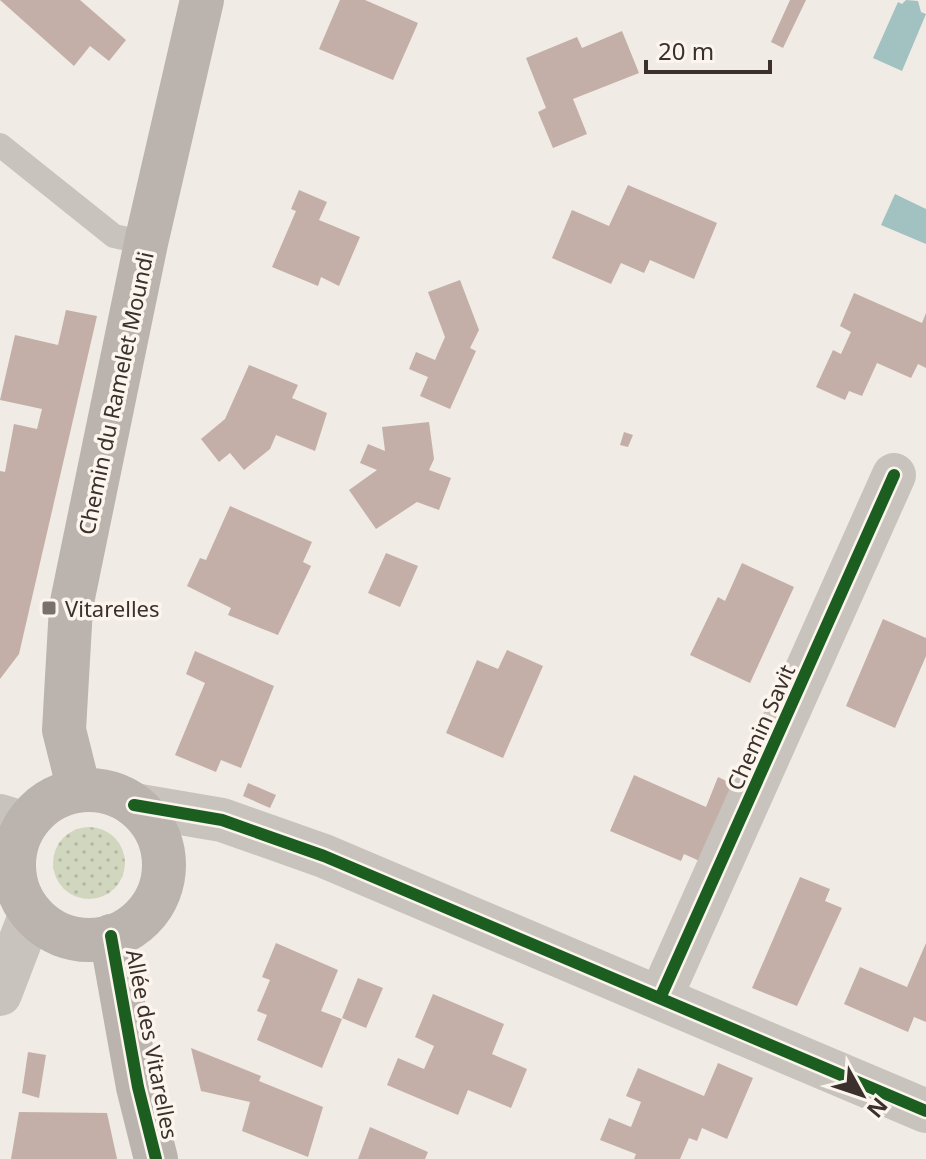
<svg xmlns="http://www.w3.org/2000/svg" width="926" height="1159" font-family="'Noto Sans',sans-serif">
<defs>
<pattern id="grass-dots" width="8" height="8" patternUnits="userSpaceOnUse" patternTransform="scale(2)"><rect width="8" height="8" fill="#d1d6bf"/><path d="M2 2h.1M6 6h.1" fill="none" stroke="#b4b8a4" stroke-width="1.8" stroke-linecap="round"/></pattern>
</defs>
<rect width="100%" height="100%" fill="#f0ebe5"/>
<circle fill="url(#grass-dots)" cx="89" cy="863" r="36"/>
<g fill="#a1c2c1">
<path d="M906 0 918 1 921 12 926 14 902 71 873 58 898 2 902 4Z"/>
<path d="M895 194 926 209V244L881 225Z"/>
</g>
<g fill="#c3afa7">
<path d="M0 0H80L126 40 109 61 90 46 74 66Z"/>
<path d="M340 0H365L418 23 393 80 319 49Z"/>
<path d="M790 0H806L783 48 771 42Z"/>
<path d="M622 31 639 73 573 99 587 134 553 148 538 112 546 108 526 58 577 37 582 48Z"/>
<path d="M628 185 717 223 694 279 650 260 644 273 621 263 611 284 552 258 572 210 609 226Z"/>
<path d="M299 190 327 202 319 220 360 237 339 286 321 277 318 286 272 267 296 211 291 209Z"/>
<path d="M460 280 479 330 470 348 476 351 450 409 420 396 428 377 409 369 416 352 435 360 445 337 428 292Z"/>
<path d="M854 293 922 323 926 313V368L918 364 911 378 877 363 862 396 849 391 845 400 816 387 833 350 841 354 851 332 840 326Z"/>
<path d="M66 310 97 316 19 654 0 679V471L5 472 14 424 37 429 42 409 0 400 15 335 58 345Z"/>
<path d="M249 365 298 385 292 398 327 413 315 451 276 435 270 449 244 470 230 453 219 462 201 439 225 419Z"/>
<path d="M429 422 434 459 429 470 451 478 439 510 417 502 376 529 349 490 377 470 360 463 368 444 385 451 382 427Z"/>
<path d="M624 432 633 435 628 447 620 445Z"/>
<path d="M230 506 312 542 303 562 311 566 278 635 228 615 231 608 187 586 200 558 206 560Z"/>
<path d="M386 553 418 566 400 607 368 593Z"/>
<path d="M742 563 794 587 750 683 690 655 718 597 725 601Z"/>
<path d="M883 619 926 638V656L895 728 846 706Z"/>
<path d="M507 650 543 666 503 758 446 733 477 660 498 669Z"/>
<path d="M195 651 274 686 241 768 221 760 216 772 175 755 205 683 186 674Z"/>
<path d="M634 775 706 807 718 777 737 786 704 863 684 854 681 861 610 831Z"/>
<path d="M248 783 276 795 270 808 243 796Z"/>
<path d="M800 877 830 889 825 901 842 908 797 1006 752 988Z"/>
<path d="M276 943 338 970 321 1011 342 1019 322 1068 257 1040 267 1015 257 1011 270 980 262 977Z"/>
<path d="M926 943V1022L914 1017 908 1032 844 1004 860 967 907 987Z"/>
<path d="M358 978 383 988 366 1028 342 1018Z"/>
<path d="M433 994 504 1024 492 1054 527 1069 511 1108 468 1090 458 1115 387 1085 398 1058 424 1069 434 1046 415 1037Z"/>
<path d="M191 1048 261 1076 259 1081 323 1107 308 1157 242 1131 250 1102 201 1091Z"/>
<path d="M28 1052 46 1055 39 1098 22 1093Z"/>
<path d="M718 1063 753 1078 727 1139 702 1128 697 1141 689 1138 680 1159H634L636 1154 600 1140 609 1118 631 1127 641 1102 626 1096 638 1068 704 1096Z"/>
<path d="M19 1112 107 1113 117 1159H11Z"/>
<path d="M370 1127 428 1152 425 1159H358Z"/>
</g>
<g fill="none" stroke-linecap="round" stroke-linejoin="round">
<path stroke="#c9c3be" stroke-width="24" d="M0 145 114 236 146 243"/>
<g stroke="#c9c3be" stroke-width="44">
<path d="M134 805 222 820 324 856 926 1111"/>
<path d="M0 816 26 824"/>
<path d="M0 994 31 913"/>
<path d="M661 996 894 475"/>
</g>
<g stroke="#bab3ae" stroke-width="44">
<path d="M79 790 64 730 71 607 146 243 202 0"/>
<circle cx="89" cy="865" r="75"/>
<path d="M111 936 138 1087 156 1159"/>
</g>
<g stroke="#fbf5ee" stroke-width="17">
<g id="cycleway">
<path d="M134 805 222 820 324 856 926 1111"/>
<path d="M111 936 138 1087 156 1159"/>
<path d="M661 996 894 475"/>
</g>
</g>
<use href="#cycleway" stroke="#1b5e20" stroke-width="12"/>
</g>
<rect fill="#7a716c" stroke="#fbf5ee" stroke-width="3" x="41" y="600" width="16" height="16" rx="4"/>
<g text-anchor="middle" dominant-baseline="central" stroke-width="7" stroke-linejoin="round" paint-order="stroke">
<g font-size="22" fill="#3b302b" stroke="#fbf5ee">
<text transform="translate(115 393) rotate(-78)">Chemin du Ramelet Moundi</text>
<text transform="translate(760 727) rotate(-66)">Chemin Savit</text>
<text transform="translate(153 1044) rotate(79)">Allée des Vitarelles</text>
</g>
<g font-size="22" fill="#3b302b" stroke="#fbf5ee" text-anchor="start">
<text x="65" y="608">Vitarelles</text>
</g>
</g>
<g transform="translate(862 1095) rotate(130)" stroke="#fbf5ee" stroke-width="6" paint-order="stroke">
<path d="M0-6L14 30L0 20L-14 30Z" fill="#3b302b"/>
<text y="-12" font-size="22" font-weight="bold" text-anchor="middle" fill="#3b302b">N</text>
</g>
<path d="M646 60v12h124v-12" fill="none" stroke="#3b302b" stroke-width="4"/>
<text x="658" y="60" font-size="24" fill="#3b302b" stroke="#fbf5ee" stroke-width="6" paint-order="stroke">20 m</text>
</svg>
